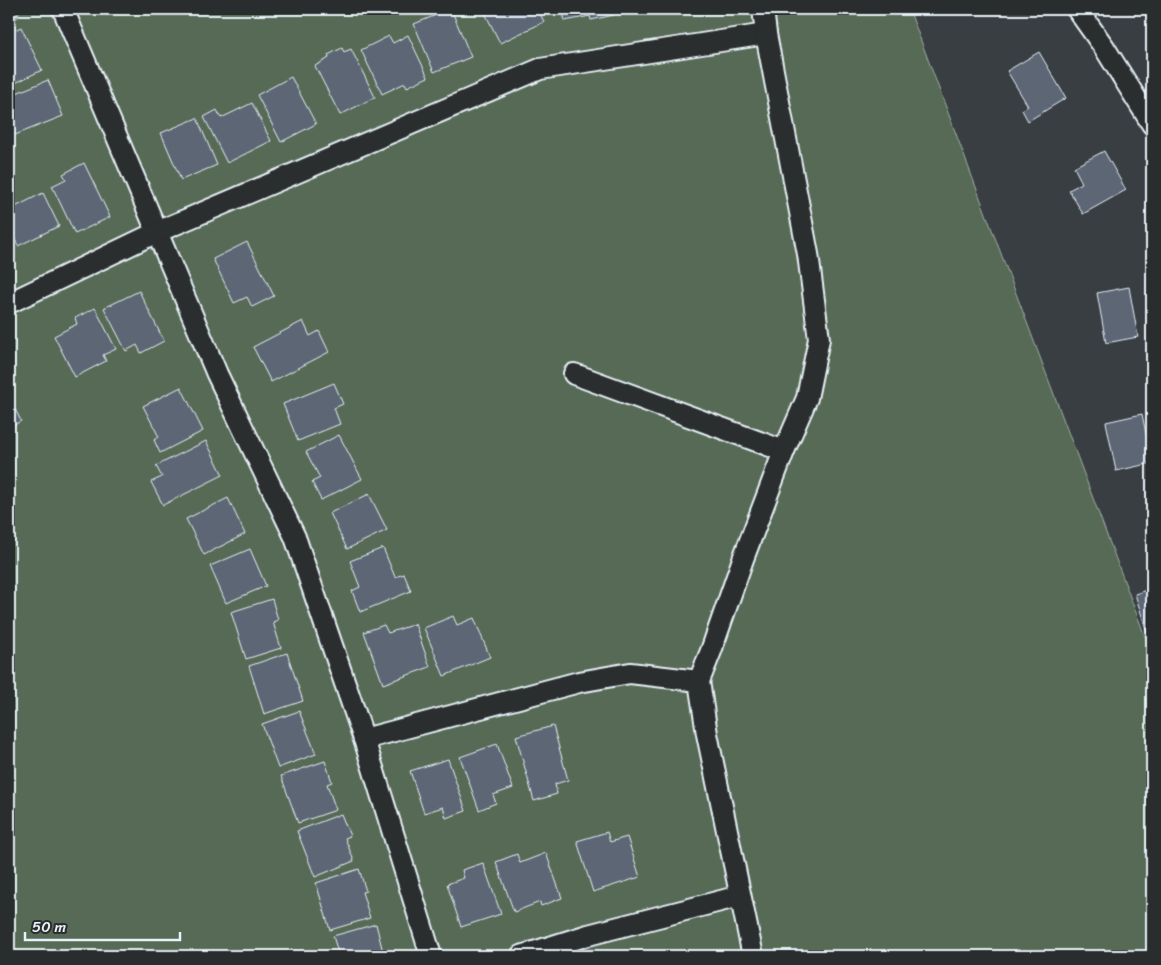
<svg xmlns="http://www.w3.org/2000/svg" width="1161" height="965" font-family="Sriracha,sans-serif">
<rect width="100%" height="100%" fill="#393e43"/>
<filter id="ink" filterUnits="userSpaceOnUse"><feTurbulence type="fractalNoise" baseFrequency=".02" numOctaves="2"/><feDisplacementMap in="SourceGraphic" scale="10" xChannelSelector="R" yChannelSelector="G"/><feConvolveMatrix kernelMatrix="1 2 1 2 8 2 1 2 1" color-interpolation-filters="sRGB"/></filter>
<g filter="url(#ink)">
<path fill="#566a54" stroke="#9faea6" d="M9 9H909L1152 655V956H9Z"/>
<g fill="#5d6674" stroke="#e8f1f8">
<path d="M9 9H16L20 16 9 21Z"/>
<path d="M451 9 471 57 434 72 414 24Z"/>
<path d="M483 9H538L544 22 500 43Z"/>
<path d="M562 9H612L614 15 591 20 590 16 565 21Z"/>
<path d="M21 27 42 70 9 86V33Z"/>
<path d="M408 35 428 77 407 87 405 83 382 94 361 50 389 36 393 43Z"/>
<path d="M342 48 344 52 351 49 375 97 340 115 315 66 329 58 328 55Z"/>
<path d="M1039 52 1066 98 1028 121 1022 110 1028 106 1007 71Z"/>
<path d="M291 77 316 124 281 142 257 95Z"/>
<path d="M48 80 63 116 15 135 9 119V96Z"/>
<path d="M252 103 271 141 227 163 204 117 217 110 221 118Z"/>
<path d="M197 118 217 165 181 180 161 133Z"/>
<path d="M1104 151 1126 190 1083 214 1069 190 1082 183 1074 167Z"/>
<path d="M84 163 110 217 75 234 52 186 66 179 63 174Z"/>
<path d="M43 193 59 226 18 246 9 227V210Z"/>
<path d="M247 242 274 296 252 307 247 297 234 303 213 259Z"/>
<path d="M1129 287 1138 337 1106 343 1097 293Z"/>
<path d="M139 291 164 341 141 353 137 345 126 351 104 308Z"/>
<path d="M95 308 116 349 103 355 106 361 75 377 54 336 77 324 75 318Z"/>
<path d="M303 321 310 336 319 331 329 352 271 382 253 347Z"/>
<path d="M334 383 343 404 334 408 340 424 298 441 283 404Z"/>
<path d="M181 387 203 431 160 453 154 440 159 437 143 406Z"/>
<path d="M9 397 21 421 9 428Z"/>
<path d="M1142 414 1152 463 1116 471 1106 422Z"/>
<path d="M339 435 362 479 321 500 312 482 320 478 306 452Z"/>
<path d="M206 441 223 475 163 505 151 482 162 477 156 466Z"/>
<path d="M369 494 387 530 347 549 330 513Z"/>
<path d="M228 498 245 534 204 555 186 519Z"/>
<path d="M383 548 395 577 404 574 411 591 360 612 352 591 360 587 350 561Z"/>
<path d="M250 549 266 586 226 603 210 566Z"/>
<path d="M1152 588V648L1135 594Z"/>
<path d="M272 599 278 620 273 622 281 648 246 659 231 612Z"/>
<path d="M453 616 457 625 474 618 490 657 444 676 424 628Z"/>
<path d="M415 624 430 667 383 684 364 632 384 625 388 633Z"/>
<path d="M287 653 303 701 264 714 249 666Z"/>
<path d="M299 711 316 754 278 768 262 724Z"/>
<path d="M553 726 568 780 555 784 557 794 534 801 516 736Z"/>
<path d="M497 744 513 788 493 795 496 803 479 810 460 757Z"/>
<path d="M448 759 466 811 446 818 443 807 424 813 410 771Z"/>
<path d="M325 761 332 782 327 784 336 810 298 823 281 776Z"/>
<path d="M341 814 350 836 345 838 354 861 315 877 297 831Z"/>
<path d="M607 832 610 842 627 837 640 877 593 892 577 841Z"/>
<path d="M546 853 562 898 541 906 540 902 514 912 496 862 517 854 520 863Z"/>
<path d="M483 863 501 914 461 927 447 884 464 878 462 870Z"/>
<path d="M359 869 366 891 362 892 370 918 330 930 316 883Z"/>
<path d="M376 924 384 956H339L333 936Z"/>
</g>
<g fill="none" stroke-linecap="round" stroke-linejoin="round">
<g stroke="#e8f1f8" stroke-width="24">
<g id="street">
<path d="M63 9 217 374 295 537 364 739"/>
<path d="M1077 9 1104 47 1152 124"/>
<path d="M9 303 157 232 540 69 766 34"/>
<path d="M574 374 784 451"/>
<path d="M431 956 364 739 579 682 630 673 699 681"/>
<path d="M521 956 588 935 740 896"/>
<path d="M753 956 707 734 699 681 711 651 743 559 784 451 807 398 819 339 808 254 766 34 763 9"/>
</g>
</g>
<use href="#street" stroke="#2a2d2e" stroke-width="20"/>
</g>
</g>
<rect width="1161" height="965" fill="none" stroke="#2a2d2e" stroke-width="30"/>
<rect x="15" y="15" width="1131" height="935" fill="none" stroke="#e8f1f8" stroke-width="2" filter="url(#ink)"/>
<path d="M25 932v8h155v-8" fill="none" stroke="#e8f1f8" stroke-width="2.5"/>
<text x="32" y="932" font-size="15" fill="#e8f1f8" stroke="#2a2d2e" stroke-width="4" paint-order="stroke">50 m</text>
</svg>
